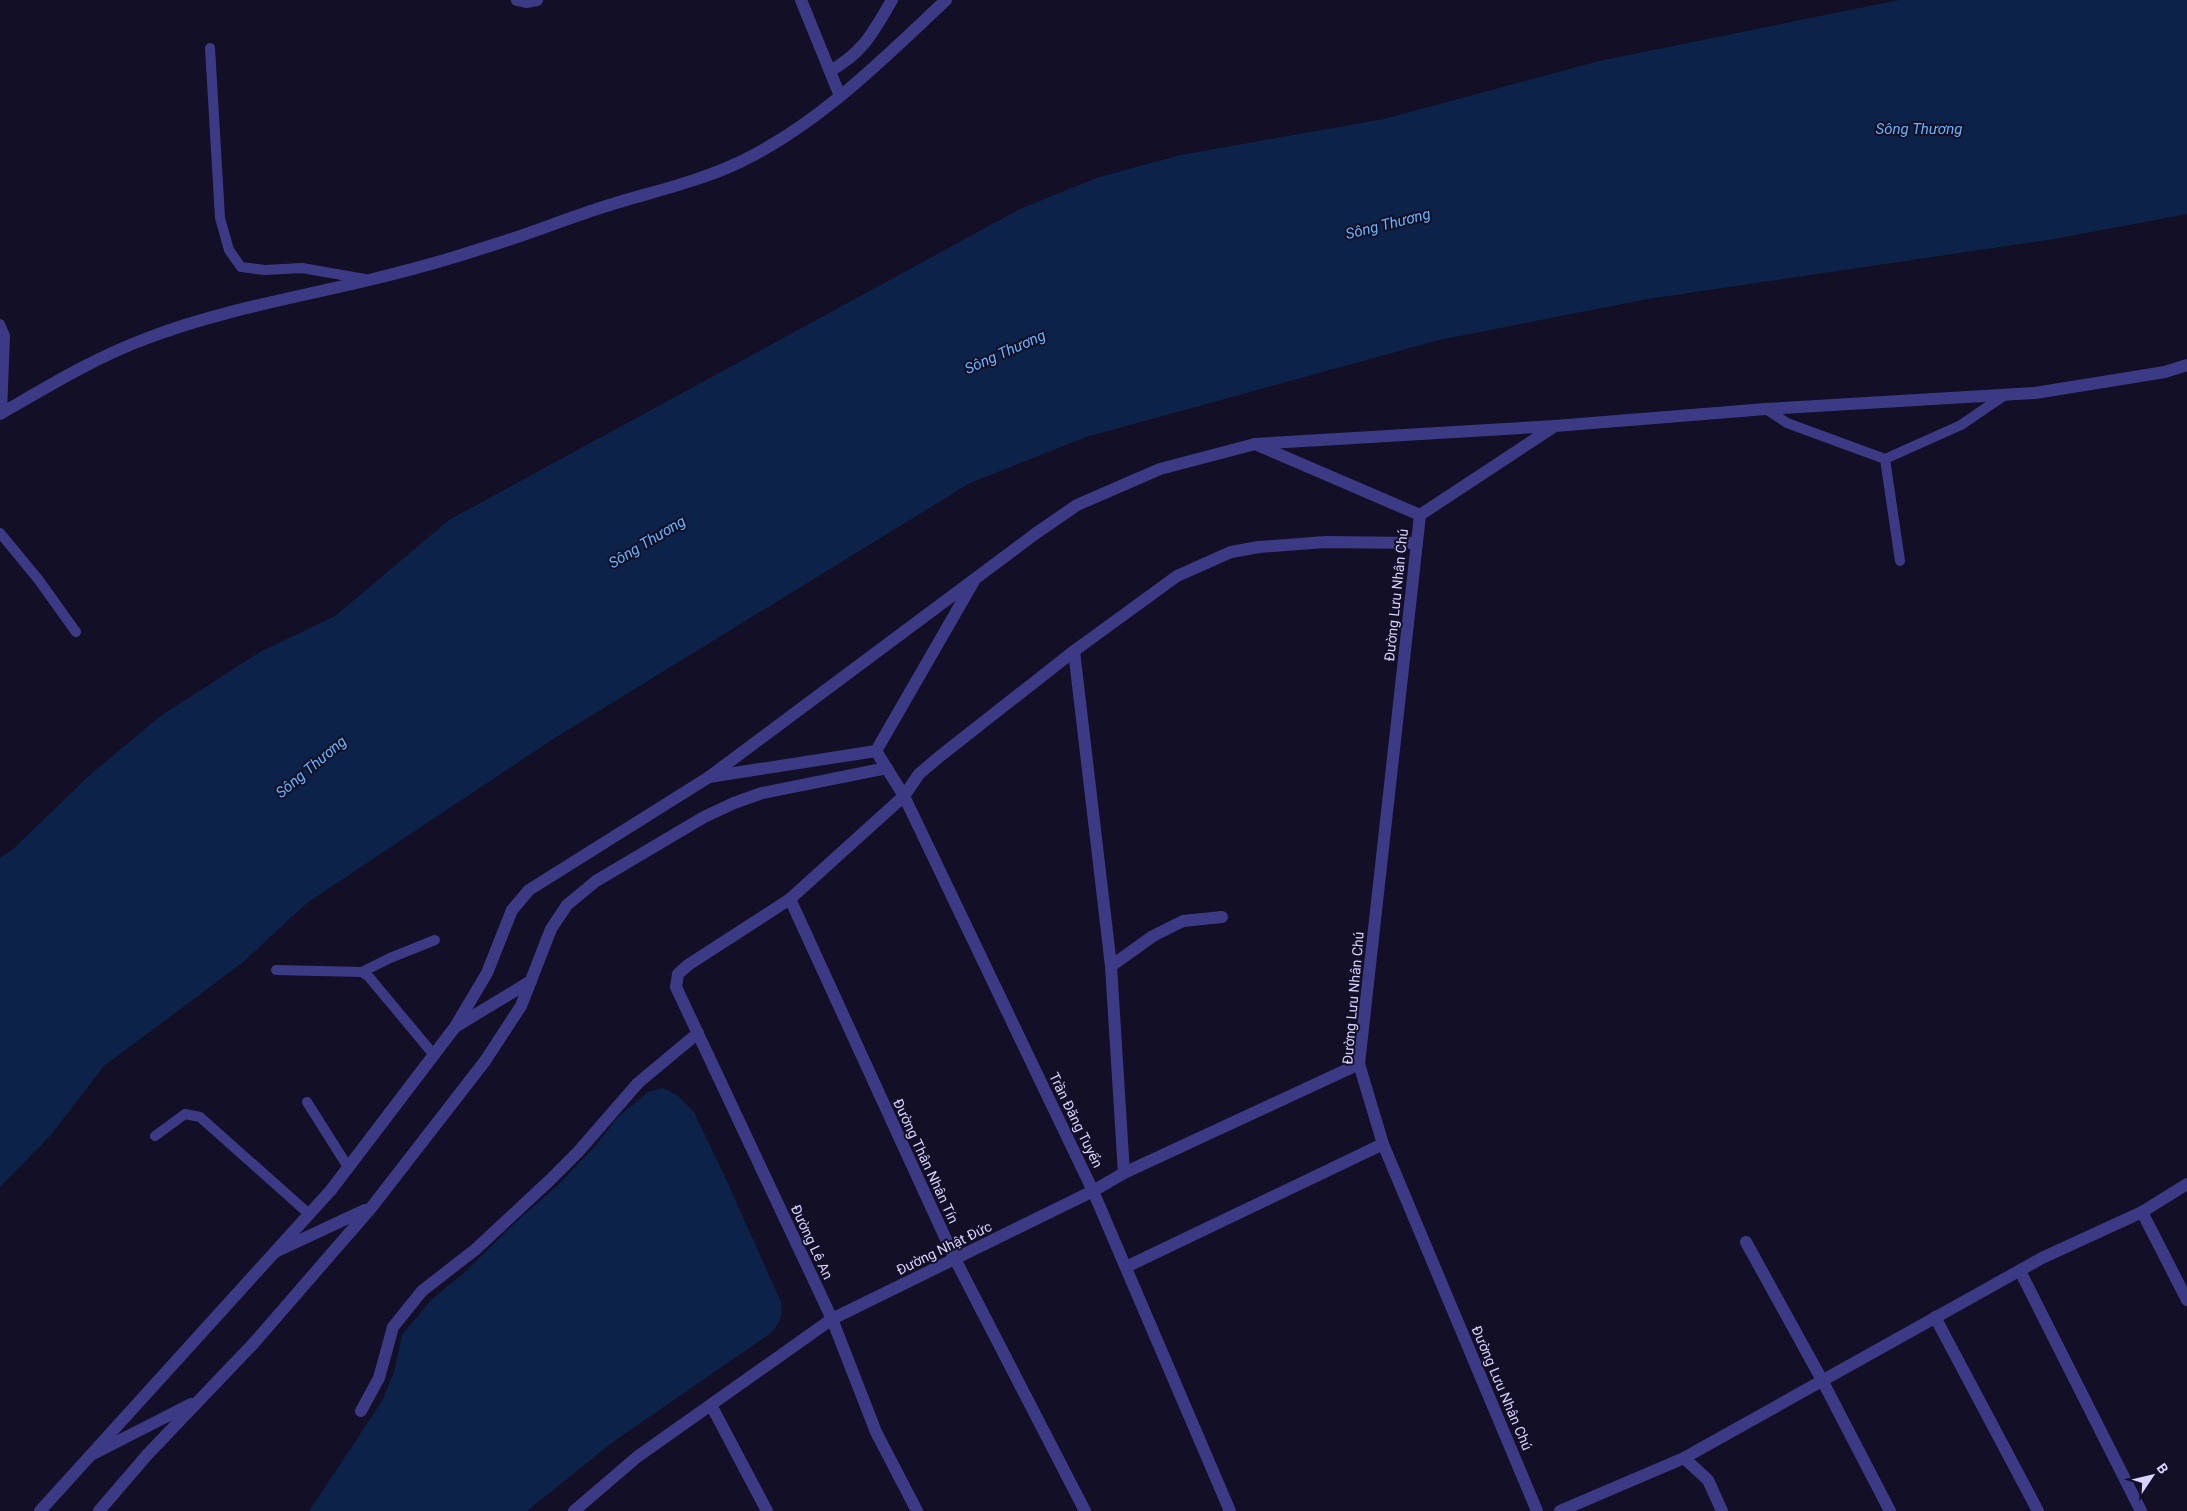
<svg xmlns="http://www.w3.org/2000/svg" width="2187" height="1511" font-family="Roboto,sans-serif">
<rect width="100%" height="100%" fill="#130f26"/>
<g fill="#0c2248">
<path d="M1899 0H2187V214L2054 239 1648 299 1439 340 1086 437 970 483 550 741 307 903 242 963 104 1066 50 1136 0 1187V858L11 851 93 772 162 715 260 652 335 616 449 520 1020 209 1099 177 1181 155 1384 119 1599 61Z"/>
<path d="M663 1088 677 1095 694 1112 724 1175 781 1302C783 1316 780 1322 771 1333L613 1442 527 1511H309L382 1401 394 1372 402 1335 416 1318 432 1299 465 1272 518 1220 558 1185 595 1146 618 1117 648 1092Z"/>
</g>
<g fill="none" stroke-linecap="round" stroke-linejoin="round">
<g stroke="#3d3a85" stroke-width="10">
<path d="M210 48 220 218 229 250 241 267 265 270 302 268 365 279"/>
<path d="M0 324 5 336 2 412"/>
<path d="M1766 409 1787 423 1885 459 1900 561"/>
<path d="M1885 459 1961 425 2005 395"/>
<path d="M0 533 38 579 76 632"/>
<path d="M276 970 362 972 369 977 434 1055"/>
<path d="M362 972 390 958 435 940"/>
<path d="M307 1102 348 1167"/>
<path d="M155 1136 185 1114 200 1117 309 1214"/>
</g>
<g stroke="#3d3a85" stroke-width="12">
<path d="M517 0 526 2 537 0"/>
<path d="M801 0 840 96"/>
<path d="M830 71C864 52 873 32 892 0"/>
<path d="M0 414C47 387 94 358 145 339 217 311 294 298 369 280 406 271 444 261 480 249 521 237 560 221 600 208 646 193 696 183 740 162 819 124 883 59 946 0"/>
<path d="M1255 444 1420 515 1555 426"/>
<path d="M1420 515 1359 1064 1383 1144 1537 1511"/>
<path d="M1074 651 1111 966 1124 1173"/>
<path d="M876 751 904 796 1093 1191 1230 1511"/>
<path d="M709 777 876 751 974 581"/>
<path d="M790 899 955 1259 1085 1511"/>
<path d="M1111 966 1153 936 1183 921 1222 917"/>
<path d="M455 1027 531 981"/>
<path d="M2142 1212 2187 1300"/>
<path d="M1746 1242 1822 1380 1890 1511"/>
<path d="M277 1251 365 1210"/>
<path d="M1126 1267 1383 1144"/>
<path d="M2020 1271 2141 1511"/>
<path d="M1935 1317 2038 1511"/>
<path d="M711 1405 767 1511"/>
<path d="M361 1411 379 1378 393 1327 422 1291 476 1249 550 1180 578 1152 638 1083 698 1033"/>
<path d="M93 1454 191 1404"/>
<path d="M1684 1458 1708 1480 1722 1511"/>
<path d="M99 1511 147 1455 253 1344 371 1208 485 1061 521 1006 551 929 567 905 596 881 704 817 734 803 762 793 887 768"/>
<path d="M574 1511 637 1457 832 1319 1093 1191 1124 1173 1359 1064"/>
<path d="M917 1511 876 1432 832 1319 676 987 678 974 688 965 790 899 904 796 919 774 939 757 1074 651 1177 576 1231 552 1259 547 1325 542 1417 543"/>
<path d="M1560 1511 1684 1458 2042 1258 2142 1212 2187 1184"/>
</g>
<path stroke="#3d3a85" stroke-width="12" d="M40 1511 331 1190 455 1027 487 973 512 910 529 890 709 777 1035 534 1077 505 1160 469 1255 444 1555 426 1766 409 2035 393 2165 372 2187 365"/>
</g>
<g text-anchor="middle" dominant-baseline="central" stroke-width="4" stroke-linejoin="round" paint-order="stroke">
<g font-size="14" fill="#d9d4ff" stroke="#130f26">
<text transform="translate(1396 595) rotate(-84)">Đường Lưu Nhân Chú</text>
<text transform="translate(1353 998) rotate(-85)">Đường Lưu Nhân Chú</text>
<text transform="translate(1076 1120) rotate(64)">Trần Đăng Tuyển</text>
<text transform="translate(926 1161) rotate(65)">Đường Thân Nhân Tín</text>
<text transform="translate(812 1242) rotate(65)">Đường Lê An</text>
<text transform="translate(944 1248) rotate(-26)">Đường Nhật Đức</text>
<text transform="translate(1502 1388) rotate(67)">Đường Lưu Nhân Chú</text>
</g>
<g font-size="15" font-style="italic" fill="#62b6ff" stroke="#130f26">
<text x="1919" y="129">Sông Thương</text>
<text transform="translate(1388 224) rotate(-14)">Sông Thương</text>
<text transform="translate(1005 352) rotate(-24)">Sông Thương</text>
<text transform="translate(647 542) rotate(-31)">Sông Thương</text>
<text transform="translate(311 767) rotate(-40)">Sông Thương</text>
</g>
</g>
<g transform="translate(2152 1476) rotate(55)" stroke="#130f26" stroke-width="4" paint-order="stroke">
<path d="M0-4L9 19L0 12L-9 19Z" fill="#d9d4ff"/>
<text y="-8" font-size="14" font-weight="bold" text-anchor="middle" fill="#d9d4ff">B</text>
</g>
</svg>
